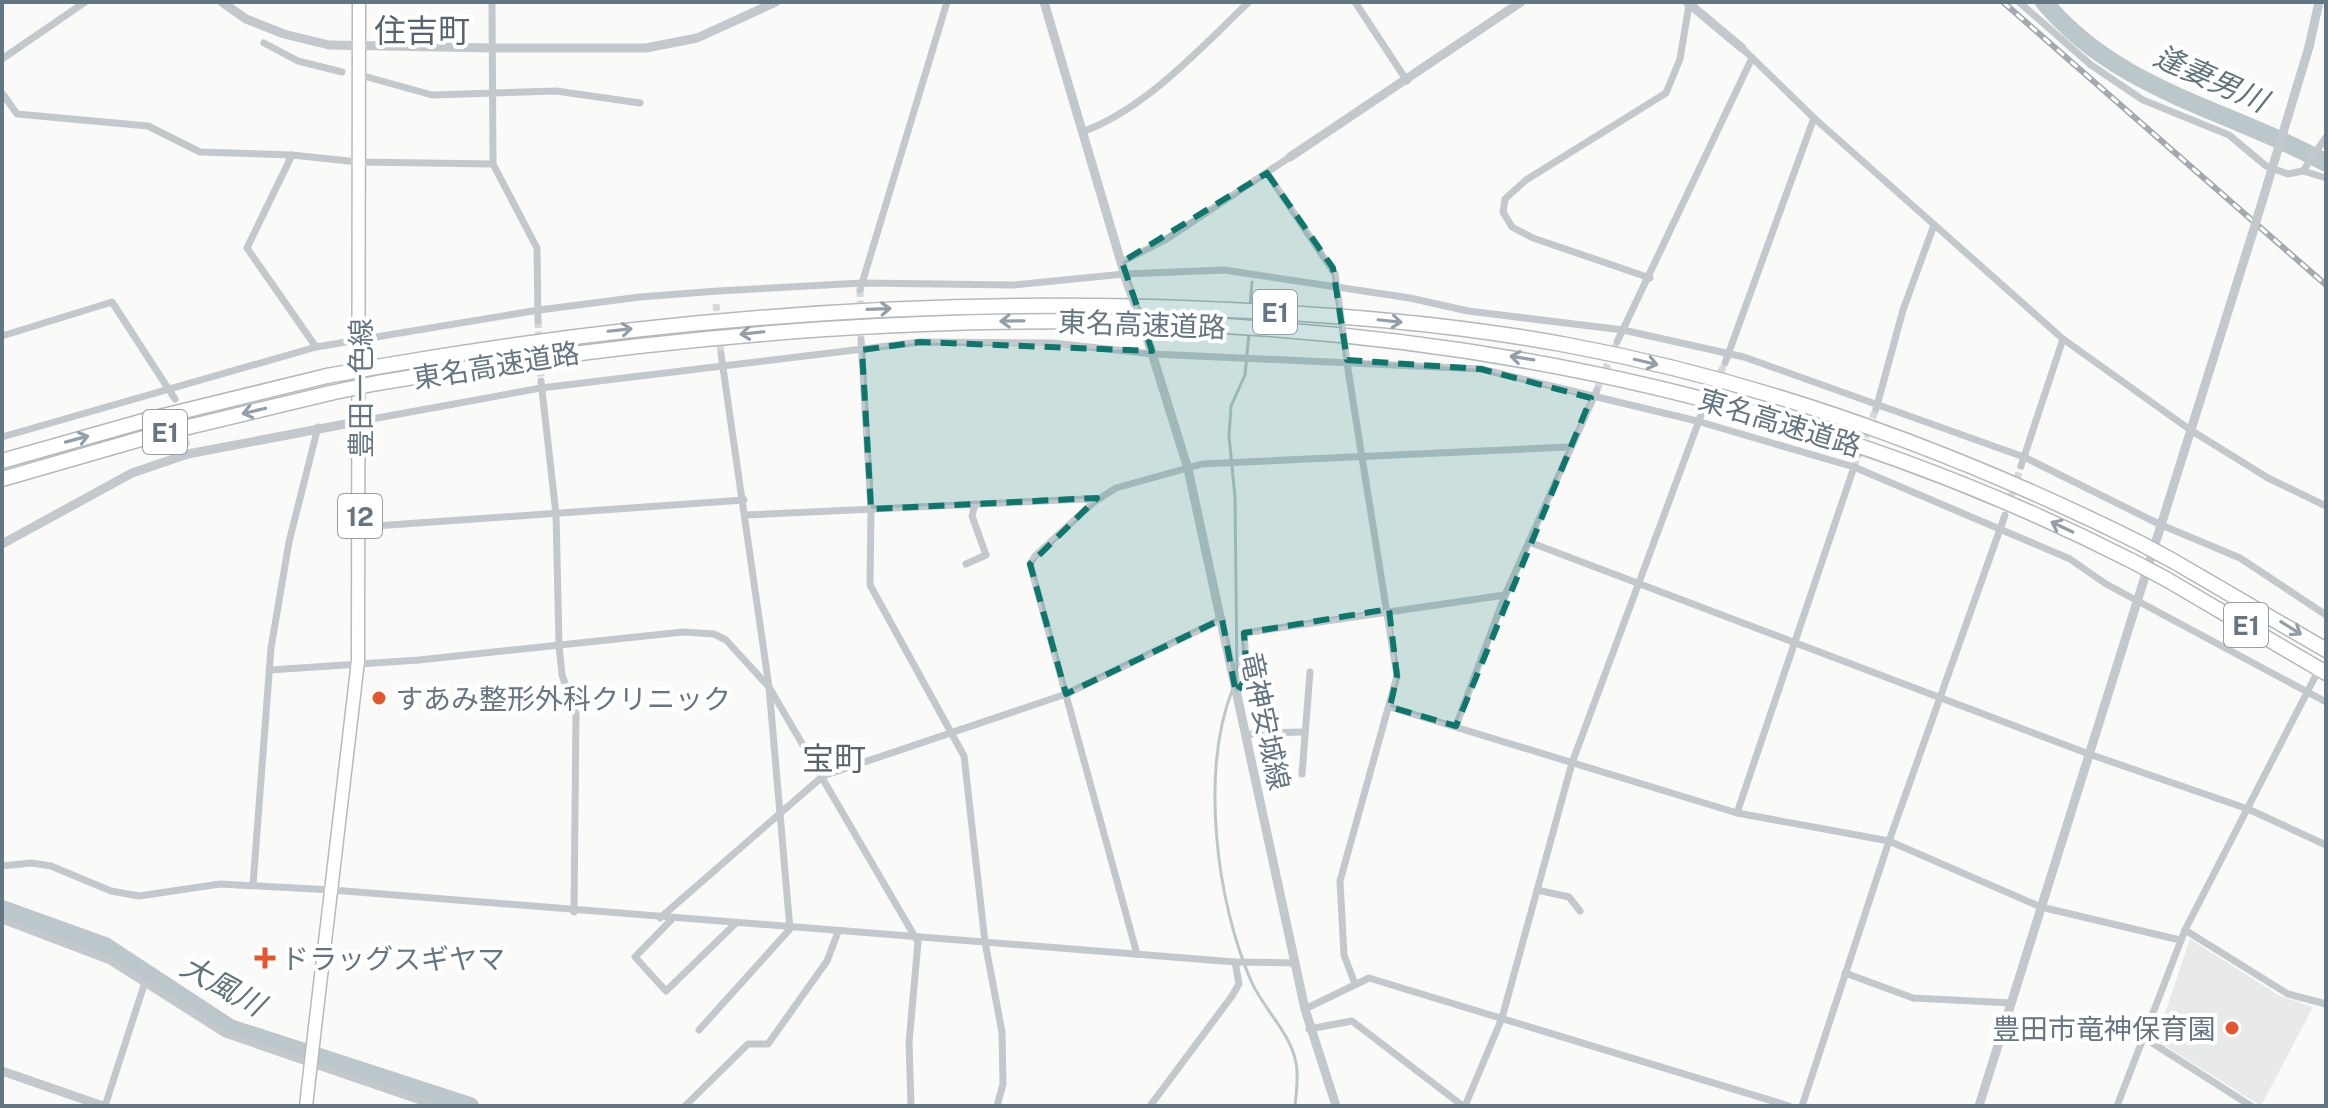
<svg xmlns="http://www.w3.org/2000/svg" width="2328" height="1108" font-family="'Public Sans','Noto Sans JP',sans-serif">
<rect width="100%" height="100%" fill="#fafaf8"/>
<path fill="#e8e9e9" d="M2190 939 2280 996 2313 1007 2261 1106 2156 1040Z"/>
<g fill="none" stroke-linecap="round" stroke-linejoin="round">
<g stroke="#bbc7cb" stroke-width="3">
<path d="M1250 305 1252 282"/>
<path d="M1237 677 1235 497 1229 436 1231 406 1245 375 1249 333"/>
<path d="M1233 688C1200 771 1216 902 1252 983 1264 1009 1291 1034 1296 1063 1299 1076 1296 1093 1295 1106"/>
</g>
<g stroke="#bbc7cb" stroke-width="18">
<path d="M2044 2C2119 92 2229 109 2326 163"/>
<path d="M2 909 105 946 230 1028 470 1106"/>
</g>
<g stroke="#d5d9db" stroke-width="7" stroke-dasharray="7 3.5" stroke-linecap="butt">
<path d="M860 290 861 329"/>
<path d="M716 304 721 354"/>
<path d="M538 321 539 343"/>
<path d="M540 359 541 381"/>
<path d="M1597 390 1617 342"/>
<path d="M1707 401 1725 363"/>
<path d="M182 429 187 446"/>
<path d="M1854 467 1876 409"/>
<path d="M2007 509 2021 466"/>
</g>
<g stroke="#b5babe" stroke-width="15">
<path id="primary" d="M315 1027 358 661 359 2"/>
</g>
<g stroke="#b4b9bd" stroke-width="17">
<g id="motorway">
<path d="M376 367C651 319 928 297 1207 309 1328 314 1448 323 1567 345 1767 382 1959 453 2140 543"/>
<path d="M377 383C974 283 1580 280 2132 561"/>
<path d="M2 461 147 420 327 376"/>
<path d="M2 479 151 436 330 393"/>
<path d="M2175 562 2326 650"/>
<path d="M2166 579 2326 673"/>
</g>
</g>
<g stroke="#c3c8cc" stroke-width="7">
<path d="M492 2 493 164 537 248 538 321"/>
<path d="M1355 2 1407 81"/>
<path d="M2019 2 2091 65 2143 100 2229 135 2266 166 2288 174 2303 171 2326 178"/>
<path d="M264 43 298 61 342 72"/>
<path d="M1742 48 1814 118 2063 339 2189 429 2268 478 2326 506"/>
<path d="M2 59 85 2"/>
<path d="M360 75 432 95 556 91 640 103"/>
<path d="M2 93 17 114 148 126 200 152 292 155"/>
<path d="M1082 132C1147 108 1199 49 1249 2"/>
<path d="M2303 171 2326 137"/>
<path d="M1267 173 1335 274"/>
<path d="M1122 262 1165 240 1290 157"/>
<path d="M1650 278 1533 238 1512 227 1503 212 1505 199 1526 180 1666 93 1680 59 1689 5"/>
<path d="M860 290 947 2"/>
<path d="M2 336 112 302 175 399"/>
<path d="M861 339 871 509 870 585 964 756 985 942 1002 1032 1003 1084 997 1106"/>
<path d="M1617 342 1752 58"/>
<path d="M316 347 247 248 292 155 358 162 493 164"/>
<path d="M1725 363 1814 118"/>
<path d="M1349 376 1397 676 1340 881 1344 955 1355 984"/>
<path d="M541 381 556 514 559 645 562 675 576 714 574 912"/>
<path d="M1876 409 1903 310 1934 225"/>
<path d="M361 421 541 388 920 342 1053 343 1153 354 1481 369 1697 421 1854 467 2070 559 2106 584 2326 702"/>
<path d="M2 437 316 347 539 310 640 297 718 291 862 283 1014 285 1124 274 1224 270 1410 298 1468 311 1623 330 1744 357 2024 457 2159 524 2240 558 2326 615"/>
<path d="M2021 466 2063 339"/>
<path d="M747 515 1084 499 1094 502"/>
<path d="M361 527 744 500"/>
<path d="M1529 542 2089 754 2248 809 2326 845"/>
<path d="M966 564 986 555 972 516 975 504"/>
<path d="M270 670 419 660 683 632 714 634 726 640 769 687 918 942 909 1043 911 1106"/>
<path d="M1236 693 1247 677 1244 633 1505 595"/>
<path d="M1390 707 1737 813 1889 841 2041 907 2180 940"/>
<path d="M1456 726 1505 595 1597 390"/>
<path d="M1246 737 1254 733 1305 732"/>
<path d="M1302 774 1310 672"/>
<path d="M1737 813 1854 467"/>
<path d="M2 866 31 863 51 866 111 891 139 896 220 884 332 890 1235 962 1296 963"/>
<path d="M253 885 271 648 289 542 318 427"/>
<path d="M1537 890 1569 897 1580 911"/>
<path d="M660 918 823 776 1066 694 1222 619"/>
<path d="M672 919 635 957 666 991 736 923"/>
<path d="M2 920 110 961 225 1034 435 1106"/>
<path d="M2185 930 2288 994 2326 1004"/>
<path d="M1137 954 1030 564 1035 556 1094 502 1116 488 1202 464 1569 447"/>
<path d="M1845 973 1913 998 2012 1003"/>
<path d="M1305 1009 1369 978 1789 1106"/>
<path d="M1309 1029 1352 1021 1463 1106"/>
<path d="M699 1030 790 929 769 687 721 354"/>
<path d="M2143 1037 2251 1106"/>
<path d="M105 1106 145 982"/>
<path d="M685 1106 748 1044H768L827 961 838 932"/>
<path d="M1150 1106 1232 996 1239 984 1235 962"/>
<path d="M1465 1106 1502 1018 1572 763 1703 410"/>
<path d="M1802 1106 1889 841 2005 515"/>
<path d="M2117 1106 2185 930 2316 675"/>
</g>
<g stroke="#c3c8cc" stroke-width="9">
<path d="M222 2 246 19 284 34 329 45 493 48H646L697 38 776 2"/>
<path d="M1044 2 1126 279"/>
<path d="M1687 2 1742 48"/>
<path d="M2309 47 2319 2"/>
<path d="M1290 157 1521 2"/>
<path d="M1150 347 1188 469 1305 1009 1336 1106"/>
<path d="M2 544 132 473 188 454 361 421"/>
<path d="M2 1071 103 1106"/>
<path d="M1979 1106 2252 235"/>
</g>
<use href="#primary" stroke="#fff" stroke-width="12"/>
<use href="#motorway" stroke="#fff" stroke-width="14"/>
<g stroke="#a2aab0" stroke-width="6">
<path id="rail" d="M2003 2 2326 285"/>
</g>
<use href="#rail" stroke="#fff" stroke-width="3" stroke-dasharray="9" stroke-linecap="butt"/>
<g stroke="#b5babe" stroke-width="15" stroke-linecap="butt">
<path id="primary-bridge" d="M306 1106 315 1027"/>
</g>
<g stroke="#b4b9bd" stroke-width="17" stroke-linecap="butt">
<g id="motorway-bridge">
<path d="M327 376 376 367"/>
<path d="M330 393 377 383"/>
<path d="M2140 543 2175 562"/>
<path d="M2132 561 2166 579"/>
</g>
</g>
<path stroke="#c3c8cc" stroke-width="7" d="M1335 274 1349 376"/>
<g stroke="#c3c8cc" stroke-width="9">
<path d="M2252 235 2309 47"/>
<path d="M1126 279 1150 347"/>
</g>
<use href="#primary-bridge" stroke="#fff" stroke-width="12"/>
<use href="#motorway-bridge" stroke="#fff" stroke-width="14"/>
</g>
<defs><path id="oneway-shaft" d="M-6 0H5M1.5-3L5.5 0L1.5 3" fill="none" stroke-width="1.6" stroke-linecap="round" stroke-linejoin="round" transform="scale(2)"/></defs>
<g stroke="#939fa8">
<use href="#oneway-shaft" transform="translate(879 309) rotate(-2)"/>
<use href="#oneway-shaft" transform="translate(1012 321) rotate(179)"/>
<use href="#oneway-shaft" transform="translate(1390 321) rotate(6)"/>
<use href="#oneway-shaft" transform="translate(620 330) rotate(-6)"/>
<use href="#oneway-shaft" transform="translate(752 333) rotate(174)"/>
<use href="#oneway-shaft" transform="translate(1522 358) rotate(-171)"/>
<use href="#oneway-shaft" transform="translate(1646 362) rotate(13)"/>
<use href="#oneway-shaft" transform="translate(254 411) rotate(167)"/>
<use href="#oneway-shaft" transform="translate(77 439) rotate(-15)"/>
<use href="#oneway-shaft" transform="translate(2062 527) rotate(-155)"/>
<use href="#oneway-shaft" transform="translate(2291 628) rotate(32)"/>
</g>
<path fill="#0f766e" fill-opacity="0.2" stroke="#0f766e" stroke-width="6" stroke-dasharray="16 10" stroke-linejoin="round" d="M1267 173 1333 268 1347 360 1481 369 1591 398 1456 726 1390 707 1397 676 1389 609 1244 633 1247 677 1236 693 1222 619 1066 694 1030 564 1097 498 871 509 862 350 920 342 1152 351 1122 262Z"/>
<g fill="#e4572e" stroke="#fff" stroke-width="3">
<circle cx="379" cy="698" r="8"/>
<path d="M261 946h8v8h8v8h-8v8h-8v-8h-8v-8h8z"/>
<circle cx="2232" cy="1028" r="8"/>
</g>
<g text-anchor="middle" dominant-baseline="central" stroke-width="8" stroke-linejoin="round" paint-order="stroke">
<g fill="#fff" stroke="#939fa8" stroke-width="2">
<rect x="1253" y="290" width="44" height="44" rx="6"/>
<rect x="143" y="410" width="44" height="44" rx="6"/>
<rect x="338" y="494" width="44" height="44" rx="6"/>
<rect x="2224" y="603" width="44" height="44" rx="6"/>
</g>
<g font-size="26" font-weight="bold" fill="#657683">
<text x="1275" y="312">E1</text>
<text x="165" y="432">E1</text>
<text x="360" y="516">12</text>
<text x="2246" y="625">E1</text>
</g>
<g font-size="28" fill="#657683" stroke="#fff">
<text transform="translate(1142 324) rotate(2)">東名高速道路</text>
<text transform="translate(496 365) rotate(-9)">東名高速道路</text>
<text transform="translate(360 388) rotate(-90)">豊田一色線</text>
<text transform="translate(1780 422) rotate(17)">東名高速道路</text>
<text transform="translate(1266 721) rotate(78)">竜神安城線</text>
</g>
<g font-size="28" fill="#657683" stroke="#fff" text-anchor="start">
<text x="395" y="698">すあみ整形外科クリニック</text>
<text x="281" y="958">ドラッグスギヤマ</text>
<text x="2216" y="1028" text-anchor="end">豊田市竜神保育園</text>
</g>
<g font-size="30" font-style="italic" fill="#60757c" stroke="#fff">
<text transform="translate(2211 78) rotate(24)">逢妻男川</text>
<text transform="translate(223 985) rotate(29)">大風川</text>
</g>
<g font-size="32" fill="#57646e" stroke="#fff">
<text x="422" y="30">住吉町</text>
<text x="834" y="758">宝町</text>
</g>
</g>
<rect width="2328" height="1108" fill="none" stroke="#657683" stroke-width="8"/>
</svg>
